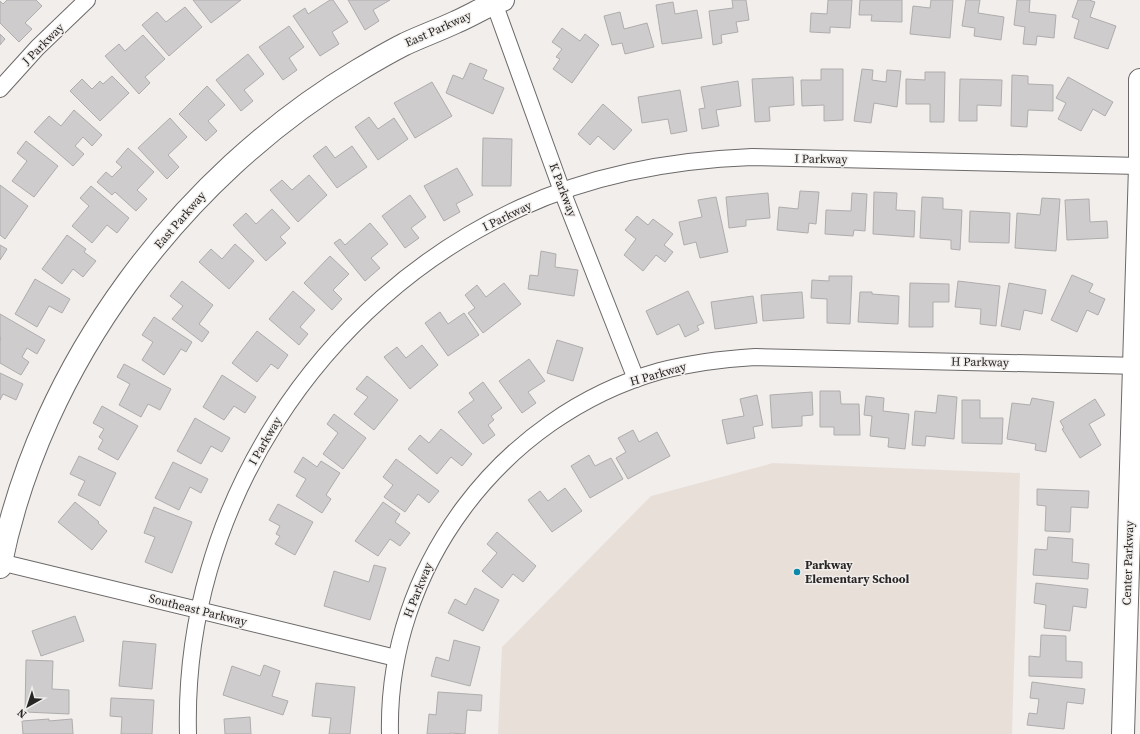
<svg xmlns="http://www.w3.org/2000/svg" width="1140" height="734" font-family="'Source Serif 4',serif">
<rect width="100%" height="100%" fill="#f1eeec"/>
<path fill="#e9dfd9" d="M773 463 1020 473 1012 734H498L502 647 651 496Z"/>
<g fill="#cfcccd" stroke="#afacad">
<path d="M7 0H36L42 6 25 23 32 29 19 42 0 23V1L3 4Z"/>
<path d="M193 0H241L211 23Z"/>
<path d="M330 0H333L348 22 332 32 339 44 320 56 293 16 305 8 308 14Z"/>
<path d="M348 0H390L373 10 379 21 365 30Z"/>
<path d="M732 0H746L749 20 736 22 738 32 721 35 722 43 713 45 709 11 733 8Z"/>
<path d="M828 0H852L850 28 830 27V33L810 32 811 13 827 14Z"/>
<path d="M860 0H902V22L871 21 872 15H859Z"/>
<path d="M931 0H953L950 38 910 34 913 6 930 8Z"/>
<path d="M966 0H980L978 13 1004 17 1001 40 974 36 975 28 962 26Z"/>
<path d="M1017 0H1030L1029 12 1056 15 1054 38 1037 36 1036 45 1023 44 1025 27 1014 25Z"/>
<path d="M1078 0H1089L1095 2 1090 17 1116 26 1108 49 1074 38 1079 20 1072 17Z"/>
<path d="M673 2 675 14 697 10 702 38 662 44 656 5Z"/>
<path d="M185 7 202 27 169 56 142 25 157 12 166 22Z"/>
<path d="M620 12 624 29 647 23 654 47 625 54 622 43 612 45 604 16Z"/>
<path d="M289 26 304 47 289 58 297 70 283 80 259 47Z"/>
<path d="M562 28 580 41 585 34 599 45 572 83 553 69 560 59 556 57 562 49 552 42Z"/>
<path d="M0 34 5 39 0 45Z"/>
<path d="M143 35 165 59 145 77 150 83 139 94 105 56 119 44 125 51Z"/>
<path d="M248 54 264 74 244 90 253 101 241 111 216 80Z"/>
<path d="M470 63 487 70 483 79 504 88 493 114 446 93 453 75 463 79Z"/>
<path d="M821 69H843V120L824 121V105L802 106 801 80H821Z"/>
<path d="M862 69 873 70 872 80 886 82 887 70 901 71 897 107 874 103 871 123 854 121Z"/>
<path d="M925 72H945L944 122H930V104H906V79L925 80Z"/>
<path d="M1012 75 1028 76V84L1053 85V111L1028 110 1027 127 1011 126Z"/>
<path d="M112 76 129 93 100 121 70 91 82 79 92 89 100 81 103 84Z"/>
<path d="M793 77 794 105 769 107 770 121 755 122 752 79Z"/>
<path d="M1068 77 1113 102 1105 116 1093 109 1081 131 1058 119 1066 103 1056 98Z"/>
<path d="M960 79 1002 80 1001 106 977 105V121H959Z"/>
<path d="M738 81 741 106 716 110 719 126 702 129 699 109 705 108 701 87Z"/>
<path d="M432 82 452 116 415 138 394 103Z"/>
<path d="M207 86 225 105 208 121 217 131 206 141 179 114Z"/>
<path d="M680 90 687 131 671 134 668 119 642 123 638 97Z"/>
<path d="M603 104 632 130 614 150 598 136 590 145 578 134Z"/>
<path d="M74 110 102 135 92 146 83 137 75 146 84 154 73 166 34 132 49 116 61 126Z"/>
<path d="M369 117 378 129 394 118 408 139 378 160 355 127Z"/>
<path d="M170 118 187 137 168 155 179 167 167 179 138 148Z"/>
<path d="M483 138 512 139 511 186H482Z"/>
<path d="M26 141 58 166 34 197 12 181 27 161 17 153Z"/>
<path d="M326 146 335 158 352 146 367 167 337 188 313 156Z"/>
<path d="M128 148 154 172 137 190 147 199 136 211 115 192 112 195 97 182 106 172 112 177 122 167 116 162Z"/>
<path d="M457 168 473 195 456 204 460 212 444 221 424 186Z"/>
<path d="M309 175 327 195 298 222 270 190 282 180 292 190Z"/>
<path d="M0 185 28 206 5 239 0 235Z"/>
<path d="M91 186 129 218 117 233 107 225 92 243 72 226 89 206 80 198Z"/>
<path d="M800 191 819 192 816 224 809 223 808 233 777 230 779 207 798 209Z"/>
<path d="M874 192 897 193 896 210 915 211 914 237 873 234Z"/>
<path d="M768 193 770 218 746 220V226L729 228 726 197Z"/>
<path d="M852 193 867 194 865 231 854 230 853 236 825 234 826 210 851 211Z"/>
<path d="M410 195 426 217 411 228 419 238 405 248 382 216Z"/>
<path d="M716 197 728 252 700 258 696 242 684 245 679 222 702 217 698 200Z"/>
<path d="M922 197 943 198V209L962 210 960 250 951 249V240L920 238Z"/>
<path d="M1042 198 1060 199 1056 251 1015 248 1017 213 1040 215Z"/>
<path d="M1089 199 1090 222 1107 221 1108 238 1067 240 1065 200Z"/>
<path d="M272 209 290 228 280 237 286 243 266 261 233 225 246 213 256 224Z"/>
<path d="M970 211 1010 213 1009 243 969 242Z"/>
<path d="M637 216 648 225 653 219 673 234 664 245 673 252 665 262 656 255 643 271 624 255 636 239 625 230Z"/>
<path d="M370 223 388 244 371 258 380 268 365 281 334 243 340 239 345 245Z"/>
<path d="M67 235 86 249 84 252 96 261 83 277 73 269 62 284 42 269Z"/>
<path d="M235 244 254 261 229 289 199 262 211 249 222 259Z"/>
<path d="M0 245 7 249 0 260Z"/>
<path d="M541 251 556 254 555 267 578 270 574 296 528 289 530 275 538 276Z"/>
<path d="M330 256 349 274 333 290 342 299 332 310 304 283Z"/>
<path d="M1072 275 1093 284 1089 292 1105 299 1098 315 1087 310 1077 332 1051 320Z"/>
<path d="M829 276H852L850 324 827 323V299L811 298 812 280 829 281Z"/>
<path d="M35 279 70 299 62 313 49 306 37 327 15 314Z"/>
<path d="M182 281 213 305 199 324 209 332 202 342 172 319 183 306 170 296Z"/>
<path d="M958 281 1000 286 996 326 980 324 981 309 955 307Z"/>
<path d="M504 283 521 304 483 333 468 313 475 308 465 295 477 285 486 297Z"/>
<path d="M910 283 949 284V302H933V327H909Z"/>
<path d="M1009 283 1046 290 1042 314 1024 310 1020 330 1001 326Z"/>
<path d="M293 291 315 310 300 327 308 334 299 345 269 319Z"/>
<path d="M688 291 704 323 697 326 699 330 685 337 679 324 657 335 646 311Z"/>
<path d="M802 292 804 318 763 321 761 295Z"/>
<path d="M860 292H872V294L899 296 898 324 858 322Z"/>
<path d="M753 296 757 323 715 329 711 302Z"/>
<path d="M440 312 448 324 464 313 479 335 448 356 425 323Z"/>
<path d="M0 314 45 340 37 354 27 348 22 357 29 362 21 375 0 363V341L1 338 0 337Z"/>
<path d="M154 317 192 342 186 352 181 349 164 375 142 360 153 342 142 335Z"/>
<path d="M257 331 288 355 278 369 271 364 257 382 232 363Z"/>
<path d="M557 340 583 348 573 381 547 373Z"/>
<path d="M422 345 438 365 410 389 384 357 397 347 406 358Z"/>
<path d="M529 359 545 381 528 392 536 403 522 413 499 381Z"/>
<path d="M124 364 171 389 160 410 148 404 141 417 119 405 130 384 117 377Z"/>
<path d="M0 373 23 384 16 400 3 394 0 400Z"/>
<path d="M222 375 256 397 245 413 234 406 224 420 203 407Z"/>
<path d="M367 376 398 400 374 430 354 414 368 397 356 389Z"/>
<path d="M483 382 502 408 491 416 494 420 488 425 495 435 483 444 458 412 474 400 469 393Z"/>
<path d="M820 391H840L841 404H859L860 435H834V427H820Z"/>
<path d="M812 392 813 415 802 416V426L772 428 770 395Z"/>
<path d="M757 395 763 425 753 427 755 438 727 444 722 420 744 416 740 399Z"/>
<path d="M938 395 957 397 954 439 926 436 925 446 912 445 915 411 936 413Z"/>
<path d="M866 396 884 398 883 411 909 414 905 449 888 447 889 438 870 436 872 416 864 415Z"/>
<path d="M1032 398 1054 402 1046 452 1035 450 1036 444 1007 439 1012 403 1030 405Z"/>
<path d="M1095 399 1105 415 1089 424 1101 445 1080 458 1062 429 1064 428 1060 421Z"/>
<path d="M962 400H980V418H1003L1002 444 962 443Z"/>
<path d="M102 406 138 426 118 460 98 449 103 440 99 437 104 429 93 423Z"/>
<path d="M334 414 366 438 343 469 323 454 338 433 327 424Z"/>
<path d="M195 418 230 438 222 452 211 446 201 464 177 451Z"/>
<path d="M441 429 472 454 462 466 451 457 437 474 408 449 420 435 429 443Z"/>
<path d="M633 430 639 442 657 432 670 456 628 479 616 458 626 452 618 438Z"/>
<path d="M589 455 595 466 611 458 623 479 590 498 571 466Z"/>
<path d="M79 456 116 473 100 506 78 495 85 481 70 474Z"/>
<path d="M303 457 317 467 321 461 340 473 326 495 331 499 322 513 296 496 306 479 294 472Z"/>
<path d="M396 459 439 491 429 503 418 494 405 512 384 497 393 485 383 477Z"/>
<path d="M173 462 208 479 201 493 190 487 179 510 155 498Z"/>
<path d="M565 488 582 511 552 532 528 500 540 491 548 501Z"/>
<path d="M1037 489 1089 491 1088 508 1071 507 1070 532 1045 531 1046 506 1037 505Z"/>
<path d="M75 502 99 522 98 523 107 531 92 550 58 522Z"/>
<path d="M383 502 400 514 395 522 410 533 400 546 390 539 378 556 355 541Z"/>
<path d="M278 504 313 522 295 555 275 544 280 536 276 534 280 526 269 520Z"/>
<path d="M154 507 192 522 172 573 145 562 155 537 144 533Z"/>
<path d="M497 532 536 566 523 582 513 574 502 588 482 571 497 553 487 544Z"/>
<path d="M1048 537 1073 539 1072 562 1089 564 1088 579 1033 575 1035 549 1047 550Z"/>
<path d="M374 565 386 568 370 620 324 606 334 571 369 582Z"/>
<path d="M1036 583 1088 589 1086 608 1073 606 1070 631 1044 628 1046 605 1034 603Z"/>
<path d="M475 588 499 600 483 631 448 613 455 599 466 605Z"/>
<path d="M75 616 84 641 41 656 32 631Z"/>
<path d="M1041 635 1066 636V661L1082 662V678L1029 676V656L1040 657Z"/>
<path d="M454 640 480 647 470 686 431 676 436 657 449 661Z"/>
<path d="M123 641 156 644 152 689 119 686Z"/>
<path d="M26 660 53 661 52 689 69 690V714L25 712Z"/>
<path d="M264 665 280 671 272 696 288 701 283 715 223 695 232 666 260 676Z"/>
<path d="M1032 682 1085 689 1083 704 1067 702 1064 729 1027 725 1029 713 1037 714 1039 699 1030 698Z"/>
<path d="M316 683 355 687 350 734H329L331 718 312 716Z"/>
<path d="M438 692 482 695 481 711 467 710 465 734 450 733V734H427L429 714 436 715Z"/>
<path d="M111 698 154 700 152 734H121L122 717 110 716Z"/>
<path d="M250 717 251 734H225L224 719Z"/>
<path d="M49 719V721L72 719 73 734H23L22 721Z"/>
</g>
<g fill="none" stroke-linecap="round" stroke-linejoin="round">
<g stroke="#6c6968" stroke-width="18">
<g id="street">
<path d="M493 0 562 191 636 379"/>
<path d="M0 89 37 48 87 0"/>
<path d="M0 562 396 658"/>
<path d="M188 734C182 510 318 301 520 208 594 174 671 160 752 157L1140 166"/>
<path d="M390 734C386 569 501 416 660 371 691 363 723 359 755 357L1140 366"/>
</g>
</g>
<g stroke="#6c6968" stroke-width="24">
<g id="secondary">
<path d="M0 567C40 364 181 177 357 71 372 62 389 52 405 44 422 36 439 30 456 22 472 15 486 6 503 0"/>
<path d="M1123 734 1140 166V80"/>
</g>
</g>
<use href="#street" stroke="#fff" stroke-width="16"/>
<use href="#secondary" stroke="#fff" stroke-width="22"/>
</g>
<circle fill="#0c88ab" stroke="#f1eeec" stroke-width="1.5" cx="797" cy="572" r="4"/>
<g text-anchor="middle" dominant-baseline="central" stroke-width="3" stroke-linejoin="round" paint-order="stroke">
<g font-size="12" fill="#272625" stroke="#f1eeec">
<text transform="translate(438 29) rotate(-24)">East Parkway</text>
<text transform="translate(43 44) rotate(-45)">J Parkway</text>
<text transform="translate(821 159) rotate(1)">I Parkway</text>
<text transform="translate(563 190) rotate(69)">K Parkway</text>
<text transform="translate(507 216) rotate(-26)">I Parkway</text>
<text transform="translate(180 220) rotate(-49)">East Parkway</text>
<text transform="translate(980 362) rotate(1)">H Parkway</text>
<text transform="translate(658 374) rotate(-16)">H Parkway</text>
<text transform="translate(265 441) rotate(-60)">I Parkway</text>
<text transform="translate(1128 563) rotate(-88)">Center Parkway</text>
<text transform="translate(418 590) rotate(-68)">H Parkway</text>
<text transform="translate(198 610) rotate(14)">Southeast Parkway</text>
</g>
<g font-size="12" font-weight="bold" fill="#272625" stroke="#f1eeec" text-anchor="start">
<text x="805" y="565">Parkway<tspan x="805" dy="14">Elementary School</tspan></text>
</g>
</g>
<g transform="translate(28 706) rotate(219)" stroke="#f1eeec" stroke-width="3" paint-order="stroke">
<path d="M0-3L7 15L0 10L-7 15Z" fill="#272625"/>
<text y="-6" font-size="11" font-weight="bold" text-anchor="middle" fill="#272625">N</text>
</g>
</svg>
